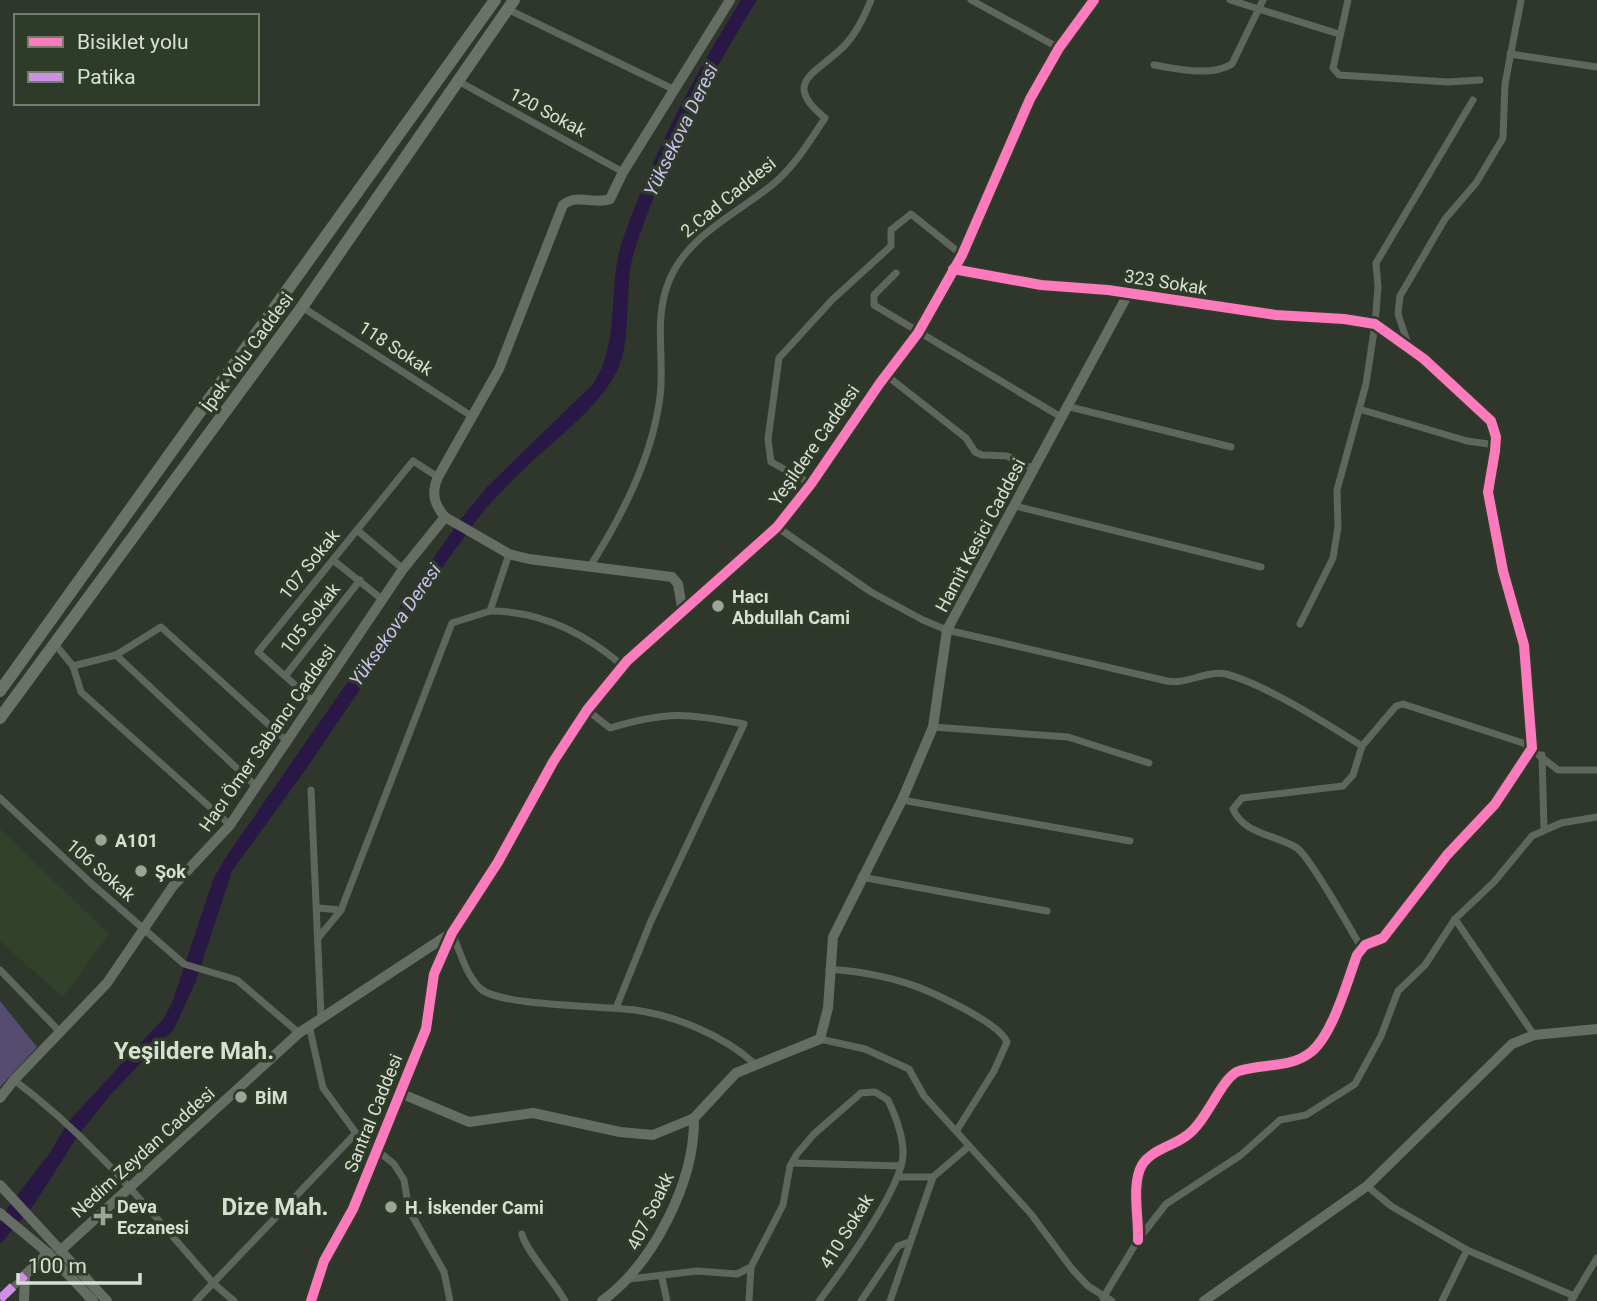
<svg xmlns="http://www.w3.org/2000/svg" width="1597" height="1301" font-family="Roboto,sans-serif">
<rect width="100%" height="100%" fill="#2f372c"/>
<path fill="#31412a" d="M0 829 109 934 63 997 0 941Z"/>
<path fill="#554c6f" d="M0 1001 37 1047 0 1087Z"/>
<path fill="#291746" d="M741 0H757C708 79 663 163 634 252 622 291 635 340 614 377 591 415 552 441 521 472 507 486 491 501 478 518 469 529 463 541 453 552L306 769 232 871 196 981 174 1029 111 1094 79 1134 33 1206 0 1244V1222L8 1207 49 1154 69 1121 164 1018 172 1003 213 880 224 860 460 520 488 486 593 384C622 341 606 286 623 239 652 156 694 75 741 0Z"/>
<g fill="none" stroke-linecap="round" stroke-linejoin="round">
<g stroke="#5f665d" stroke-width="7">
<path d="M971 0 1059 48"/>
<path d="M1230 0 1339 34"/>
<path d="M1348 0 1333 68 1339 75 1448 82 1480 80"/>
<path d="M507 9 675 90"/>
<path d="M1510 54 1597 67"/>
<path d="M1154 65C1178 69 1211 77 1232 64L1263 0"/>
<path d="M458 81 623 172"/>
<path d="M953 269 1041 285 1108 290 1276 315 1344 319 1375 324 1424 359 1491 421 1496 437 1495 451 1488 492 1503 571 1524 645 1532 748 1495 804 1447 855 1383 938 1365 945 1357 955C1347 982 1333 1034 1311 1052 1290 1069 1262 1063 1239 1071 1222 1076 1207 1122 1186 1136 1173 1146 1151 1150 1142 1165 1131 1184 1139 1218 1138 1240"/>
<path d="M896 273 874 295V305L1061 417"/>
<path d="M302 307 473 417"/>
<path d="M1409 347 1398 314 1400 296 1445 219 1476 183 1503 138 1505 84 1521 0"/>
<path d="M886 375 966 438 975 452 982 455 1007 456 1034 469"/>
<path d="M1066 406 1231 447"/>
<path d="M1359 409 1467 441 1496 445"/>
<path d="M811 484 771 462 768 439 779 358 832 300 891 246V230L911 214 962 255"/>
<path d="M1015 506 1261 567"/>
<path d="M777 527 871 592 923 620 947 630 1167 681C1187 685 1206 670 1226 674 1265 684 1327 724 1362 746L1396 706 1403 704 1523 743 1558 770H1597"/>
<path d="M357 530 403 569"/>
<path d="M333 560 383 600"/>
<path d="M589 568C622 516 652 458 660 397 665 357 653 320 669 281 687 236 736 214 772 185 794 167 810 141 825 118 779 81 819 73 846 44 857 32 865 15 871 0"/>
<path d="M490 611C541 611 585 633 623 666"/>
<path d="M1300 624 1333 558 1338 527 1337 490 1366 384 1375 324 1378 287 1376 263 1473 100"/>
<path d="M54 643 73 666 116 655 257 787"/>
<path d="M116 655 161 627 288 742"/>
<path d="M73 666 81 692 230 825"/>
<path d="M286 675 360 580"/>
<path d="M313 701 258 652 413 461 438 477"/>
<path d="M587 710 610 728C667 711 686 713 744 724L651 921 616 1008"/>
<path d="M933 727 1068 737 1149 763"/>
<path d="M1542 755 1544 830"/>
<path d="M311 790 321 1016"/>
<path d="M0 798 92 884 184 964 237 980 299 1033"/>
<path d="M902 800 1130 841"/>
<path d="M861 877 1047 911"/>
<path d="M318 908 341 910"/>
<path d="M1455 919 1534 1035"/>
<path d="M452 933C460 951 466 976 481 989 500 1006 604 1006 635 1010 677 1016 724 1036 755 1064"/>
<path d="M319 937 341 910 452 623 490 611 509 554"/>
<path d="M1362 949C1352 932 1310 857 1297 848 1277 835 1243 834 1233 809L1242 798 1343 786 1353 775 1362 746"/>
<path d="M829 969C853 971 876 974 899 981 923 987 998 1021 1007 1042L994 1071 957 1130"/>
<path d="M0 970 59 1031"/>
<path d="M309 1025 323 1088 356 1133 394 1164 404 1180 409 1210 444 1272 450 1301"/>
<path d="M820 1039 865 1049 909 1069 924 1096 1031 1214 1072 1269 1088 1286 1112 1301"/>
<path d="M14 1080C93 1139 149 1210 214 1284L234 1301"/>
<path d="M792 1163 901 1166"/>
<path d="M899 1177H933L968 1147"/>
<path d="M1367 1186 1391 1206 1467 1250 1442 1301"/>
<path d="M522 1234C525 1250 555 1282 565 1301"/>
<path d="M1467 1250 1574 1296"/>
<path d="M662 1278 667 1301"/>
<path d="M630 1279 697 1271 737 1274 751 1267 783 1205 790 1166 797 1154 814 1134 861 1093 875 1092 888 1100C895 1115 903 1134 903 1152 905 1184 841 1272 819 1301"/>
<path d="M1103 1298 1138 1240 1166 1204 1241 1155 1280 1120 1306 1115 1355 1084 1381 1036 1398 991 1425 965 1455 919 1494 882 1532 836 1561 823 1597 817"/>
<path d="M0 1299 25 1276"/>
<path d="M196 1301 356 1133"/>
<path d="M749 1301 751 1267"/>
<path d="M861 1301 898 1246 909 1242"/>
<path d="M890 1301 933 1177"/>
<path d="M1571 1301 1597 1258"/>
</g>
<g stroke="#666d63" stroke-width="10">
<path d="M683 613 678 584 672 577 529 559 509 554 445 517C434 504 431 493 438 477L499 369 563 205C577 193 595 205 610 199L623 172 730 0"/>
<path d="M400 1093 469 1122 533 1113 620 1132 653 1135 694 1118 736 1073 820 1039 828 1008 833 937 902 800 933 727 947 630 1128 294"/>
<path d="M0 1098 14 1080 107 983 173 886 230 825 403 569 445 517"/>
<path d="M0 1185 107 1301"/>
<path d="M0 1213 48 1253 93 1301"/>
<path d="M61 1250 299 1033 451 933"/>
<path d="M24 1301 25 1275 48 1253"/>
<path d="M311 1301 324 1261 353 1209 426 1029 434 974 452 933 498 862 553 762 587 710 627 661 777 527 811 484 880 383 918 333 962 255 1030 99 1059 48 1094 0"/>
<path d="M602 1301C653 1264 695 1182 694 1118"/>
<path d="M1204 1301 1367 1186 1512 1044 1534 1035 1597 1029"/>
</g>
<g stroke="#6b7368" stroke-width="12">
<path d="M0 691 495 0"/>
<path d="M0 718 302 307 514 0"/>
</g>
<path stroke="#ce8fe9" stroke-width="9" stroke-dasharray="18 9" stroke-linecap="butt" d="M0 1299 25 1275"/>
<g stroke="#2e3b28" stroke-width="15">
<g id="cycleway">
<path d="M953 269 1041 285 1108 290 1276 315 1344 319 1375 324 1424 359 1491 421 1496 437 1495 451 1488 492 1503 571 1524 645 1532 748 1495 804 1447 855 1383 938 1365 945 1357 955C1347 982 1333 1034 1311 1052 1290 1069 1262 1063 1239 1071 1222 1076 1207 1122 1186 1136 1173 1146 1151 1150 1142 1165 1131 1184 1139 1218 1138 1240"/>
<path d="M311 1301 324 1261 353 1209 426 1029 434 974 452 933 498 862 553 762 587 710 627 661 777 527 811 484 880 383 918 333 962 255 1030 99 1059 48 1094 0"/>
</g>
</g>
<use href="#cycleway" stroke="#fd7abc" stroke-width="10"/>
</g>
<g fill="#9ca599" stroke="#2e3b28" stroke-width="2.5">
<circle cx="718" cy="606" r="7"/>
<circle cx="101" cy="840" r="7"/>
<circle cx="141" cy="871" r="7"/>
<circle cx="241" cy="1097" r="7"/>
<circle cx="391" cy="1207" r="7"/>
<path d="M99.5 1205.5h7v7h7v7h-7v7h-7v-7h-7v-7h7z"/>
</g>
<g text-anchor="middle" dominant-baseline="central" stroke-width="7" stroke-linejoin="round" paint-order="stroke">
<g font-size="18" fill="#d7e0d3" stroke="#2e3b28">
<text transform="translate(548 112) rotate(28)">120 Sokak</text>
<text transform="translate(728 197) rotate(-39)">2.Cad Caddesi</text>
<text transform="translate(1166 282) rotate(9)">323 Sokak</text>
<text transform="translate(396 348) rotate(33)">118 Sokak</text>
<text transform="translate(247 352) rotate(-54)">İpek Yolu Caddesi</text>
<text transform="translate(814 445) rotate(-55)">Yeşildere Caddesi</text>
<text transform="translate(980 535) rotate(-62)">Hamit Kesici Caddesi</text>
<text transform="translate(309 564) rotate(-51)">107 Sokak</text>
<text transform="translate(310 618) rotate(-52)">105 Sokak</text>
<text transform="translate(267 738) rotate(-55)">Hacı Ömer Sabancı Caddesi</text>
<text transform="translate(101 870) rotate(41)">106 Sokak</text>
<text transform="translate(373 1113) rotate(-68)">Santral Caddesi</text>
<text transform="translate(143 1152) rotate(-42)">Nedim Zeydan Caddesi</text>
<text transform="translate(650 1211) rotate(-64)">407 Soakk</text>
<text transform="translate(846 1231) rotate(-58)">410 Sokak</text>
</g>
<g font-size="18" font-weight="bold" fill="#d7e0d3" stroke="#2e3b28" text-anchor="start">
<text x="732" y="596">Hacı<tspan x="732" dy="21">Abdullah Cami</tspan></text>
<text x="115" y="840">A101</text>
<text x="155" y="871">Şok</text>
<text x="255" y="1097">BİM</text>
<text x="117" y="1206">Deva<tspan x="117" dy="21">Eczanesi</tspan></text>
<text x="405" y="1207">H. İskender Cami</text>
</g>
<g font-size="19" font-style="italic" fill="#cdbef3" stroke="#2e3b28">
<text transform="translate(681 130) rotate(-64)">Yüksekova Deresi</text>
<text transform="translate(395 625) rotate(-55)">Yüksekova Deresi</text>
</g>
<g font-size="24" font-weight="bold" fill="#d7e0d3" stroke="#2e3b28">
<text x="194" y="1051">Yeşildere Mah.</text>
<text x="275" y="1207">Dize Mah.</text>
</g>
</g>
<rect x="14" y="14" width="245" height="91" fill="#2e3b28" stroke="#727d6c" stroke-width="2"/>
<rect x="28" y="37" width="35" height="10" fill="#fd7abc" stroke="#727d6c" stroke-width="2"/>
<text x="77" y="49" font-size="21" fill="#d7e0d3">Bisiklet yolu</text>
<rect x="28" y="72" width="35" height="10" fill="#ce8fe9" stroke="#727d6c" stroke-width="2"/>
<text x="77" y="84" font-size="21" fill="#d7e0d3">Patika</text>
<path d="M18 1273v10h122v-10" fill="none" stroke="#d7e0d3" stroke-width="3.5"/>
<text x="28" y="1273" font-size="21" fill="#d7e0d3" stroke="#2e3b28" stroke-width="5" paint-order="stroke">100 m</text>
</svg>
